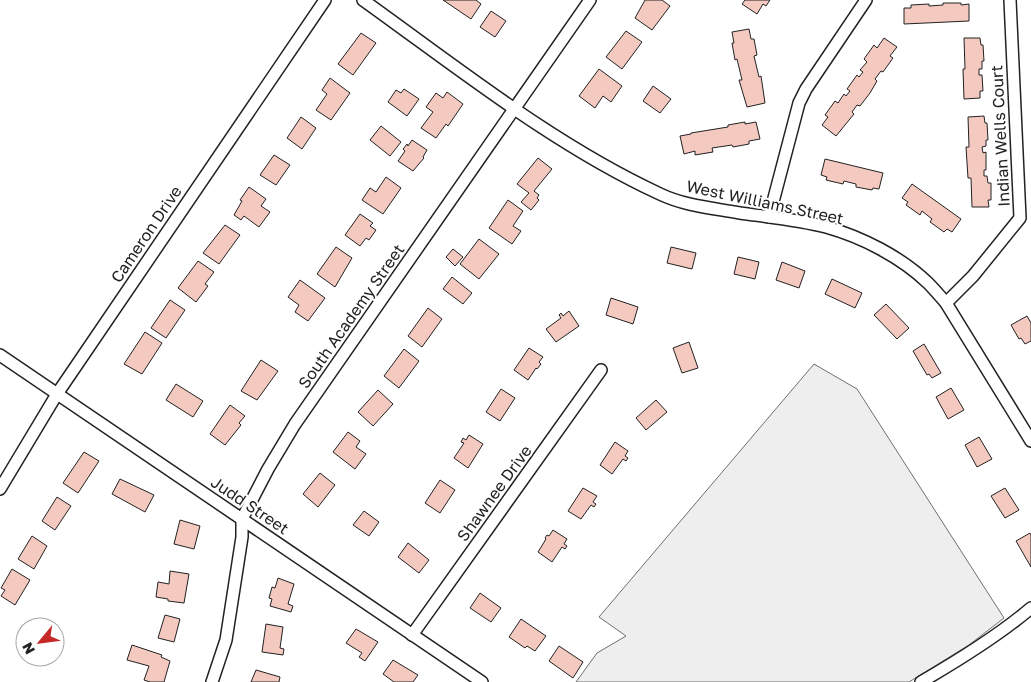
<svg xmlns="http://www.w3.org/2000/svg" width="1031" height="682" font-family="'Golos Text',sans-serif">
<rect width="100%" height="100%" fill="#fff"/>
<path fill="#eee" stroke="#6f6f6f" d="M814 364 857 389 1004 618 969 645 909 682H576L597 653 626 636 599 617Z"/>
<g fill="#f3c9c0" stroke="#222">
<path d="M443 0H476L481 4 471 19Z"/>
<path d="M645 0H662L670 6 652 30 635 18Z"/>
<path d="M745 0H770L766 6 763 4 757 14 742 4Z"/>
<path d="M943 3H961V5L969 4V21L904 24V8H911V5L929 4V6L943 5Z"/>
<path d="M491 11 506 21 495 37 480 27Z"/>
<path d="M749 29 751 39H754L757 55 754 56 759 77 761 76 765 103 747 107 739 80H742L737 59 735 60 732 43H734L732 32Z"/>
<path d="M626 31 642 42 622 69 606 57Z"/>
<path d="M361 33 376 43 353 75 338 64Z"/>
<path d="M884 38 897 47 890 56 893 58 883 72 881 71 875 79 877 81 870 93 860 106 857 105 852 112 854 114 836 136 822 125 828 117 825 115 835 101 838 103 844 94 846 96 850 91 847 89 857 75 859 77 863 72 860 70 867 62 864 59 874 45 877 48Z"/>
<path d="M964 38H980L981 45H983L984 61H982V69H979V75H982L983 91H980V98L964 99 963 69H965Z"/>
<path d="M599 69 622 86 611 102 603 96 595 108 579 96Z"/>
<path d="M330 78 350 93 331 120 316 110 327 94 322 90Z"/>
<path d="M653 86 671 99 660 113 643 101Z"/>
<path d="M404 89 419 99 407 116 388 102 396 90 401 93Z"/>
<path d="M447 92 463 104 448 126 446 124 436 138 421 128 433 112 426 107 436 93 443 98Z"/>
<path d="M984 116 985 123H987L988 140H986V146L982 147 983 153 986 152V170H984V176H987L988 183H991V200H988L989 207H972L971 178H968L966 147H969L968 117Z"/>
<path d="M301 117 316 128 302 149 287 138Z"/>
<path d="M745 122V124L756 122 760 139 749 141V144L733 147 732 145 712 148 713 152 695 155V151L684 154 680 136 691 134V133L728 127V125Z"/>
<path d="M381 126 401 142 390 156 370 140Z"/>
<path d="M412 140 427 150 423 157 424 158 413 171 398 161 405 151 403 149 407 144 408 146Z"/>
<path d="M274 155 290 165 276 185 260 175Z"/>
<path d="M538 158 552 169 534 191 539 195 537 198 539 200 531 210 521 202 529 193 517 184Z"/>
<path d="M825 159 883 173 879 189 873 188 872 190 856 187V184L844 181 843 184 826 180 827 177 821 175Z"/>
<path d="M386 177 401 188 383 214 362 200 370 188 376 192Z"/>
<path d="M912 184 961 219 952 232 947 229 944 232 930 222 932 219 922 211 920 215 906 205 908 202 902 198Z"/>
<path d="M249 187 266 199 261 206 270 212 259 227 244 216 241 220 234 215 242 201 240 200Z"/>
<path d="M508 200 523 211 513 226 521 231 512 244 489 228Z"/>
<path d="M360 214 373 223 370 226 376 230 369 240 366 238 360 246 345 235Z"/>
<path d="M225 225 240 235 219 264 203 253Z"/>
<path d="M479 239 499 254 479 279 460 264Z"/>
<path d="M336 247 352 258 335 287 317 274Z"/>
<path d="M671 247 696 253 692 269 667 263Z"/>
<path d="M453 249 463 257 455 266 446 257Z"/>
<path d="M738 257 759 262 755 279 734 274Z"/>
<path d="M198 261 214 272 205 284 208 286 196 302 178 288Z"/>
<path d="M782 262 805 271 799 288 776 280Z"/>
<path d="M452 277 472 293 463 304 443 289Z"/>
<path d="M832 279 862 293 855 308 825 294Z"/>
<path d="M300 280 325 298 308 321 295 312 299 305 288 297Z"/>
<path d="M611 298 638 307 633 324 606 315Z"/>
<path d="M170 300 185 310 166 338 151 328Z"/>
<path d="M886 304 909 328 897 339 874 315Z"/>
<path d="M428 308 442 319 422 347 408 336Z"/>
<path d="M569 311 579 326 556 342 546 329 561 318 559 315 561 313 563 316Z"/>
<path d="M1027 316 1031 323V341L1025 344 1021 338 1019 339 1011 325Z"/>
<path d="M145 332 162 343 142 374 124 364Z"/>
<path d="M689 342 698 368 682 373 673 348Z"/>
<path d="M924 344 941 373 932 378 929 374 927 375 913 351Z"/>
<path d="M529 348 543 357 539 362 541 364 537 369 536 368 528 380 514 370Z"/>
<path d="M404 349 419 361 399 388 384 376Z"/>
<path d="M261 360 278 371 257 400 241 391Z"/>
<path d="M176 384 203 401 193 417 166 400Z"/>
<path d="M951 388 964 410 948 419 936 397Z"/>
<path d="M501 389 515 398 500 421 486 412Z"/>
<path d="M378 390 393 404 373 426 358 412Z"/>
<path d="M656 400 667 412 646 430 636 418Z"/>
<path d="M230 405 245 416 239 423 241 425 225 445 210 434Z"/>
<path d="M348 432 360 441 356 447 366 454 355 469 333 452Z"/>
<path d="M469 435 483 444 468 468 454 458 464 443 461 442 463 438 466 440Z"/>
<path d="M979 437 992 459 977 467 965 445Z"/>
<path d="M615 442 628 451 625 456 628 458 626 461 623 459 612 474 600 465Z"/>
<path d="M84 452 99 461 78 493 63 483Z"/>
<path d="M320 473 335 485 318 507 303 494Z"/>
<path d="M120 479 154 495 145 512 112 494Z"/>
<path d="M440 480 455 490 440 513 425 503Z"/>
<path d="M583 488 597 496 593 502 596 504 594 507 591 505 581 519 568 511Z"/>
<path d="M1005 488 1019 510 1005 518 991 496Z"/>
<path d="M57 497 71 506 55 530 42 521Z"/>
<path d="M364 511 379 522 369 536 353 525Z"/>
<path d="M180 520 200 526 194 549 174 544Z"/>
<path d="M553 530 567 539 564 544 567 546 565 549 562 547 552 562 538 552 546 539 545 538 547 535 549 536Z"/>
<path d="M1030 533 1031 535V567L1016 541Z"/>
<path d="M32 536 47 546 34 569 18 559Z"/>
<path d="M408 543 429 560 419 573 398 557Z"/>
<path d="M12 569 30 580 15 605 1 596 5 590 1 588Z"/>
<path d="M170 571 189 574 184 603 168 601V599L156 597 158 582 169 584Z"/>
<path d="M278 578 294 584 288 604 293 606 291 612 270 606 272 599 269 598 272 587 275 588Z"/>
<path d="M480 593 501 608 491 622 470 608Z"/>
<path d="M165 615 180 619 174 642 158 638Z"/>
<path d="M521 619 546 636 535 651 527 646 525 648 509 637Z"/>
<path d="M266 624 283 627 280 648 284 649 283 655 262 652Z"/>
<path d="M356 629 378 642 365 661 359 657 362 653 346 643Z"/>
<path d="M132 645 162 655 161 657 170 661 164 682H150L144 680 149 666 127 660Z"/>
<path d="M559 646 583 662 573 678 549 661Z"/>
<path d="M393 660 418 675 413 682H394L383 674Z"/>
<path d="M256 670 280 677 279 682H251Z"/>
</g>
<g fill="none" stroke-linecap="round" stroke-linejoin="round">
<g stroke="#222" stroke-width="14">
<g id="street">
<path d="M363 0C458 68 554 145 660 194 685 206 713 208 740 213 769 217 799 220 826 227 862 237 901 257 928 283 934 289 940 296 946 303L1031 441"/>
<path d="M769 217 799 103 806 89 866 0"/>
<path d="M946 303 973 276 1020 218 1010 0"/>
<path d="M0 355 482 682"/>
<path d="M0 489 57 394 325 0"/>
<path d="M412 635 601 370"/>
<path d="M212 682 226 640 242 537V519L268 469 295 424 590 0"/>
<path d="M921 682C959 660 998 636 1031 608"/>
</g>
</g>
<use href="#street" stroke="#fff" stroke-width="11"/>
</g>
<g text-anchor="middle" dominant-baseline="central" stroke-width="4" stroke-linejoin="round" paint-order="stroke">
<g font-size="16" fill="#222" stroke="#fff">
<text transform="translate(1000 136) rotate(-93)">Indian Wells Court</text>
<text transform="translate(765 202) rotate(12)">West Williams Street</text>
<text transform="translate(146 234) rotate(-56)">Cameron Drive</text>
<text transform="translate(351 316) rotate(-55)">South Academy Street</text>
<text transform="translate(494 493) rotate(-54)">Shawnee Drive</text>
<text transform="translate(250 505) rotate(34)">Judd Street</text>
</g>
</g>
<g transform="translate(40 642) rotate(241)"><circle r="24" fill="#ffffff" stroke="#a7a7a7"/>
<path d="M0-4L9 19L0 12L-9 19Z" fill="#c62828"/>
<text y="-8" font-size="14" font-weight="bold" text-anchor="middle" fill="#222222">N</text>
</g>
</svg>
